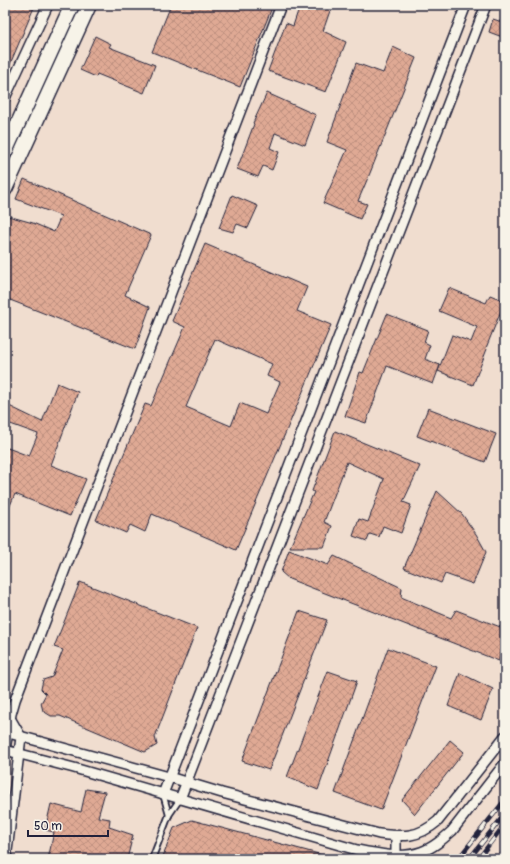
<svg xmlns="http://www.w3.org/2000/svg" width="510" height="864" font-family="Pangolin,sans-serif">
<defs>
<pattern id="building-cross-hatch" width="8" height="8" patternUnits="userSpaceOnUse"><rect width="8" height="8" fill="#dfa994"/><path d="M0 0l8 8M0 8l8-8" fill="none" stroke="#bf9180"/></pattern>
</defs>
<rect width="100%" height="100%" fill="#f0ddcf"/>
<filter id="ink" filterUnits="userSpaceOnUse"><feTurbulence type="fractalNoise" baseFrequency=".025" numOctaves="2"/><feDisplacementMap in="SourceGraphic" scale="8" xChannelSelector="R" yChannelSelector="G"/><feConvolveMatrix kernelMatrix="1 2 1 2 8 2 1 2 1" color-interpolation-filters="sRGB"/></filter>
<g filter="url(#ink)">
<g fill="url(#building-cross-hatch)" stroke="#22223b" fill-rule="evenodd">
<path d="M5 5H35L5 76Z"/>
<path d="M171 5H273L240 87 152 52Z"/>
<path d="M300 5H332L323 31 346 42 326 92 268 71 286 23 293 26Z"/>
<path d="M493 19 505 23V38L489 32Z"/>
<path d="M95 36 111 44 109 47 155 65 144 93 97 74 96 77 80 70Z"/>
<path d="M393 47 416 58 370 173 358 201 367 204 360 219 323 203 347 150 327 142 356 63 383 73Z"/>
<path d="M267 93 316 115 305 145 275 133 270 148 279 152 272 170 263 166 258 177 237 169 254 124 253 123Z"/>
<path d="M24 179 151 235 125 295 150 307 135 349 5 298V222L8 216 33 223 54 232 61 216 16 199Z"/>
<path d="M232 195 258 206 248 228 237 224 233 232 219 228Z"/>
<path d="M205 244 307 287 297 311 331 325 236 550 152 514 145 532 130 525 126 533 96 520 145 404 151 406 185 327 172 321ZM215 339 272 364 267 376 280 382 266 414 240 403 231 426 186 407Z"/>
<path d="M449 288 486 303 490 295 505 301 486 348 487 349 473 385 438 371 452 335 471 342 477 327 439 311Z"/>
<path d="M387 314 428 330 424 342 430 345 425 359 440 365 433 384 387 366 366 423 345 416 360 372 363 373Z"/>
<path d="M57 383 78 392 51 465 86 479 70 516 15 494 5 517V447L29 456 38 434 5 422V404L42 422Z"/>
<path d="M428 408 496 434 485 462 417 436Z"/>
<path d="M335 431 420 466 403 502 411 505 401 533 383 526 379 537 370 534 367 541 353 536 359 519 368 522 384 479 347 462 324 522 332 526 324 547H290L314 492 312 491Z"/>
<path d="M437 491 462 514 476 534 486 552 473 584 445 574 441 583 404 568Z"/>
<path d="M289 550 328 565 334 556 402 588 401 597 451 618 456 610 503 628 499 661 289 579 281 572Z"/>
<path d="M80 582 197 628 155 737 157 745 145 752 60 716H51L43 711 41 703 46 694 41 689 43 680 52 677 63 650 54 647Z"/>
<path d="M299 611 327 620 269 770 242 761Z"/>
<path d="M388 648 436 666 381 810 335 793Z"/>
<path d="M328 671 357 681 318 790 287 777Z"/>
<path d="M460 673 493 689 481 720 448 706Z"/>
<path d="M450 740 464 752 415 814 402 800Z"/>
<path d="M86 789 105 792 98 817 110 819 109 827 133 835 127 859 95 855 94 859H48L54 832 45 830 51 804 81 812Z"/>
<path d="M192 820 326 856V859H162L174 828Z"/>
</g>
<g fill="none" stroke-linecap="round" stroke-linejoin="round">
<g stroke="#22223b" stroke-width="8">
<g id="lane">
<path d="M163 794 169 815"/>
<path d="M152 859 169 815 180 799"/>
</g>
</g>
<g stroke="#22223b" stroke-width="12">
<g id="street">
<path d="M5 98 48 5"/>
<path d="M5 732 169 777 222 793 379 834C404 837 418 838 438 821L505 736"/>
<path d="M5 749 11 714 15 700 281 5"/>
<path d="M5 750 74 768 357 850C377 854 402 859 421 852 433 848 443 839 452 831L505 763"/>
<path d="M163 794 466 5"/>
<path d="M180 799 486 5"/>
<path d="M396 836V855"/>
<path d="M6 859 21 737 10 718"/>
</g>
</g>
<g stroke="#22223b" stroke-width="17">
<g id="primary">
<path d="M5 152 72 5"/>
<path d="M5 189 89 5"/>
</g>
</g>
<use href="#lane" stroke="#f7f3e8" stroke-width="4.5"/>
<use href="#street" stroke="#f7f3e8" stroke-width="9"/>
<use href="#primary" stroke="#f7f3e8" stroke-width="14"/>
<g stroke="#22223b" stroke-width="4.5">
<g id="rail">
<path d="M458 859 505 800"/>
<path d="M469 859 505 814"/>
<path d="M478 859 505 824"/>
</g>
</g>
<use href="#rail" stroke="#f7f3e8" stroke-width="3" stroke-dasharray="9" stroke-linecap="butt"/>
</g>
</g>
<rect width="510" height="864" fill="none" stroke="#f7f3e8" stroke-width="20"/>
<rect x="10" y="10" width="490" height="844" fill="none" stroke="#22223b" stroke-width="1.5" filter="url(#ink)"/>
<path d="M28 830v6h80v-6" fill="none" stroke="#22223b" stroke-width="2"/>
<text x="34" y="830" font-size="12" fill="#22223b" stroke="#f7f3e8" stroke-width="3" paint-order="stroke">50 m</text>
</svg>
